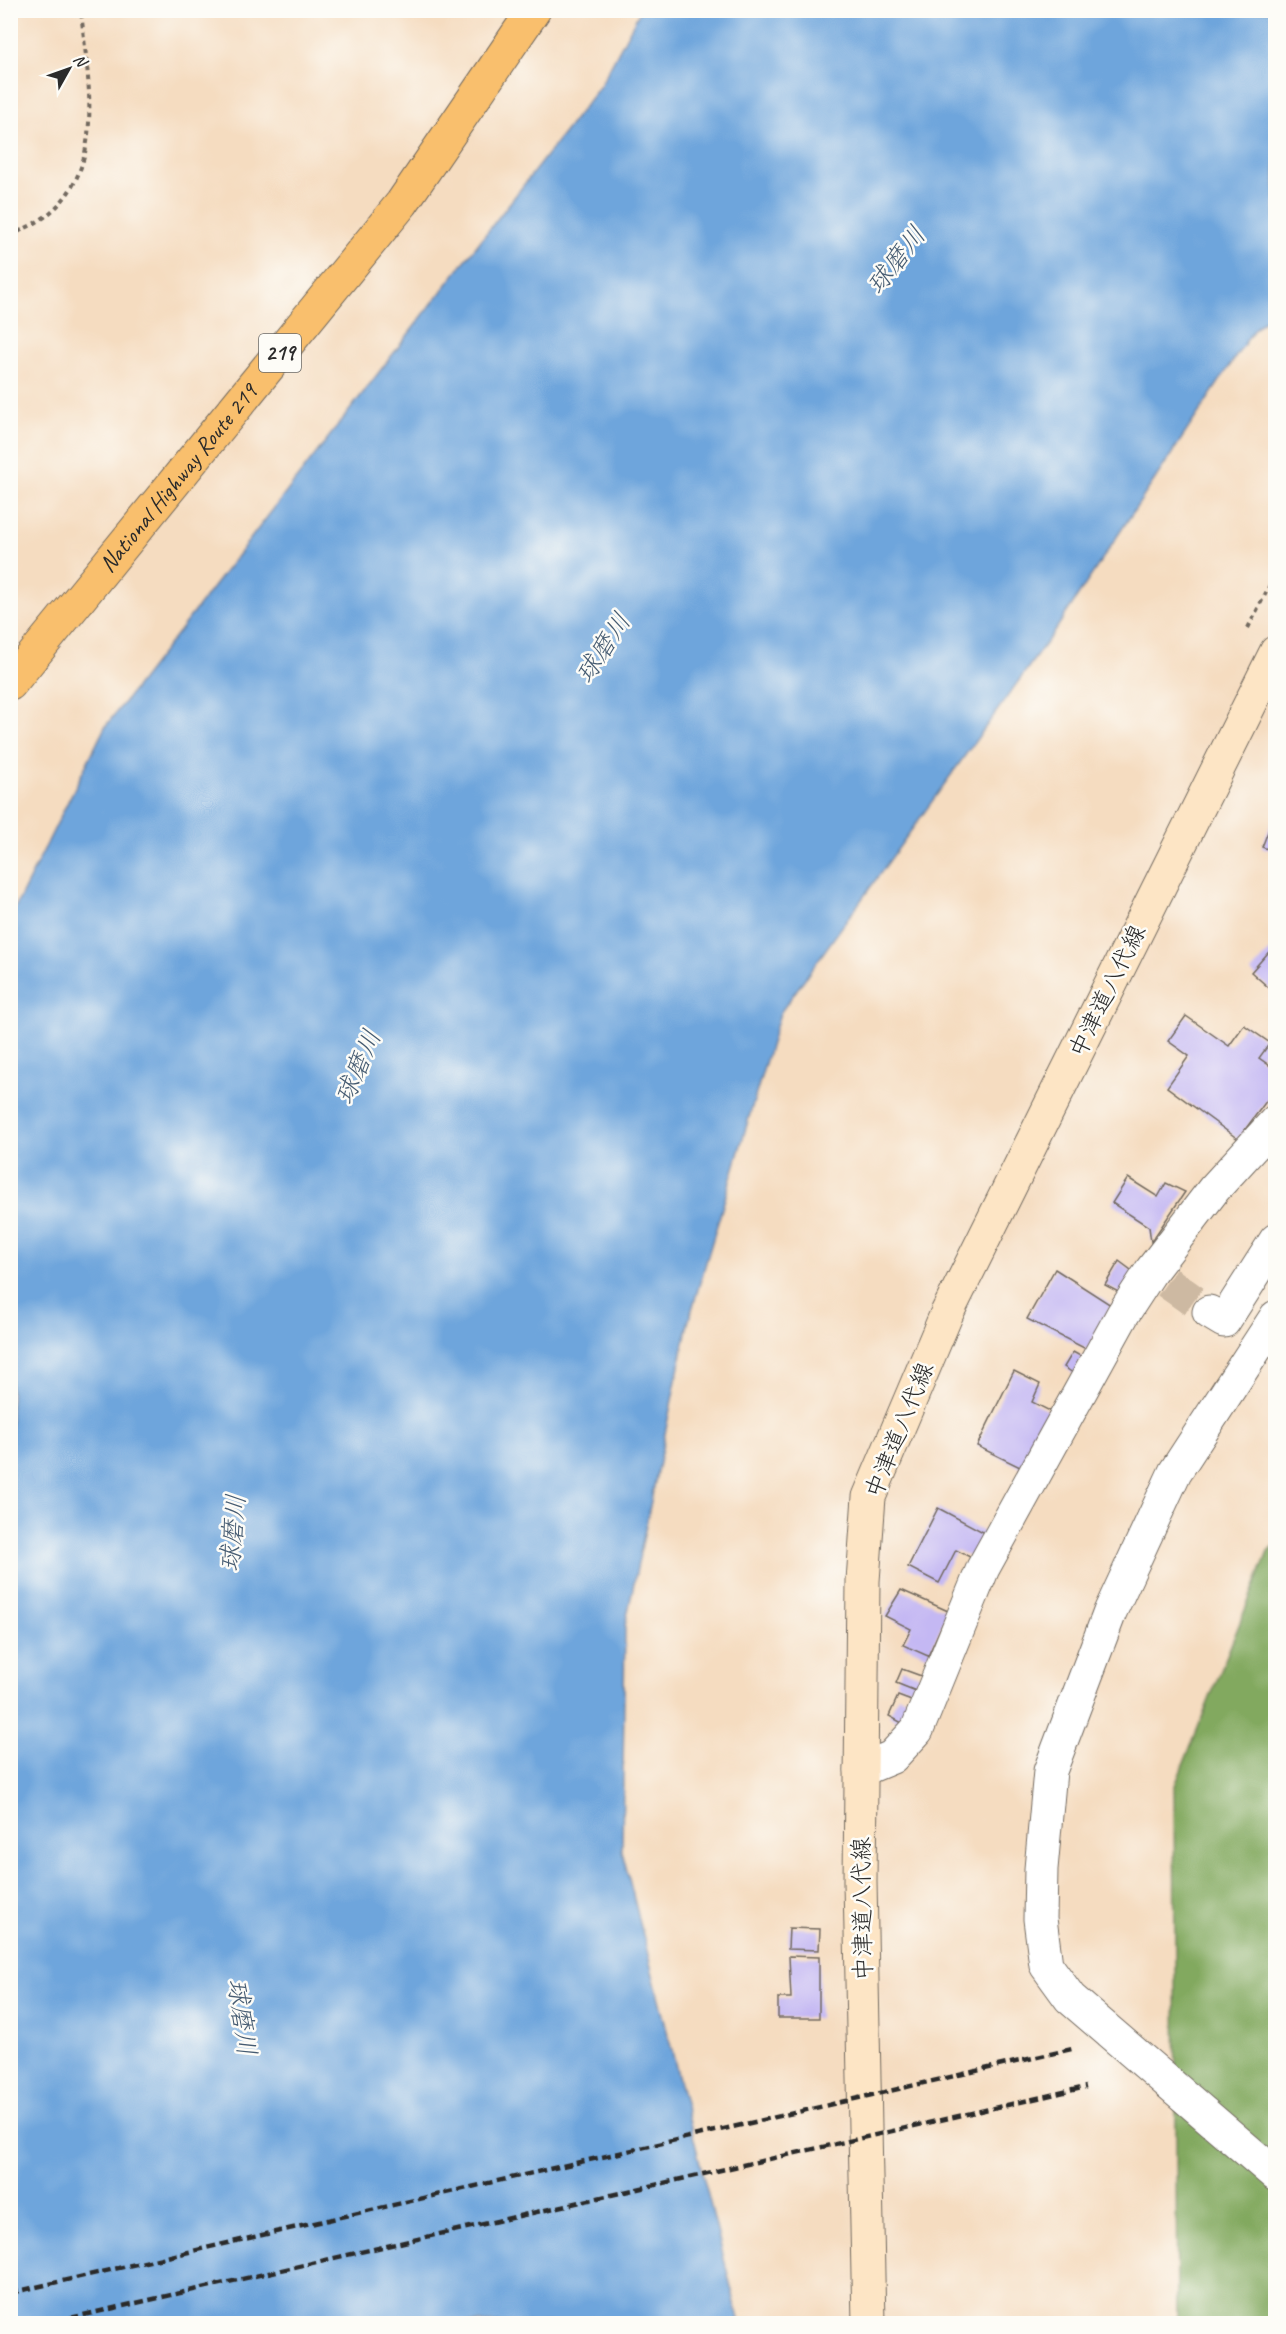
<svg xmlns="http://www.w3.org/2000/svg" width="1286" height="2334" font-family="Caveat,'Klee One',sans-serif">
<rect width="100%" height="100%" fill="#fdfcf7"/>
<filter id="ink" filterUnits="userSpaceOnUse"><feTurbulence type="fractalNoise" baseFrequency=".0167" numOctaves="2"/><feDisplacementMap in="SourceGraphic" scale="12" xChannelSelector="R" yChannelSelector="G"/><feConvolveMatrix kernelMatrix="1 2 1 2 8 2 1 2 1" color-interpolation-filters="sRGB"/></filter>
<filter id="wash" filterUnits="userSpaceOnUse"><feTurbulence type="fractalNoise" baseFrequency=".008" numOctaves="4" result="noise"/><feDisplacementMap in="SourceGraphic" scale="24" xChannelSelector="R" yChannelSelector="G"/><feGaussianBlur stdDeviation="1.35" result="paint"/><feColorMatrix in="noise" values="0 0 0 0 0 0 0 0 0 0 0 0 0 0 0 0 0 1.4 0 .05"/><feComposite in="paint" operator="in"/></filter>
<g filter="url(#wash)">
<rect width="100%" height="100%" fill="#f5dcc0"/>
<path fill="#82a95f" stroke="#566a45" stroke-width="1.5" d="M1275 1545V2323H1177L1174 1788 1268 1552Z"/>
<path fill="#6ea5dc" stroke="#4c6884" stroke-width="1.5" d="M640 11H1276L1275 312 1254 329 1058 626 780 1013 688 1323 625 1626 622 1851 740 2323H11V916L105 727 600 86Z"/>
<g id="blocks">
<g fill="#c4b8f3">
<path d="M1275 814H1276V852L1262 847Z"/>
<path d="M1276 944V994L1251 972Z"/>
<path d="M1186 1016 1229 1046 1244 1025 1270 1043 1259 1058 1276 1070V1088L1238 1139 1167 1087 1189 1056 1168 1041Z"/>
<path d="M1128 1178 1158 1197 1166 1183 1185 1192 1151 1242 1149 1227 1112 1203Z"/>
<path d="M1119 1261 1135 1273 1122 1294 1105 1285Z"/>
<path d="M1055 1269 1111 1305 1088 1350 1027 1319Z"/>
<path d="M1073 1352 1084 1358 1076 1375 1064 1367Z"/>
<path d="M1014 1371 1040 1384 1032 1402 1052 1412 1024 1469 977 1446Z"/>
<path d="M938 1508 985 1533 972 1558 956 1550 939 1583 908 1567Z"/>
<path d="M901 1590 948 1611 928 1656 903 1645 911 1629 885 1616Z"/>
<path d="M902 1669 924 1677 916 1691 896 1683Z"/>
<path d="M898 1696 914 1702 902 1723 889 1716Z"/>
<path d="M789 1928 820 1929 819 1950 788 1949Z"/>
<path d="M789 1956 819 1957V2018H778V1998H791Z"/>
</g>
</g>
</g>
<g filter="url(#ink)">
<use href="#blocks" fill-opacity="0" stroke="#72695f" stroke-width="1.5"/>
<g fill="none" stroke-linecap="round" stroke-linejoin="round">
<path stroke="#cdb9a2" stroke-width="33" stroke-dasharray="33 16" stroke-linecap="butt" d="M1167 1282 1209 1312"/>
<g stroke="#72695f" stroke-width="35">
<g id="minor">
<path d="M1209 1312 1224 1321 1276 1240"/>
<path d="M1276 1317 1175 1472 1110 1612 1050 1771 1041 1869 1040 1919 1046 1965 1070 1998 1276 2175"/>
<path d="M861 1770 892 1757 917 1730 983 1568 1123 1314 1151 1271 1214 1189 1276 1121"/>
</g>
</g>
<g stroke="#72695f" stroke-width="35">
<path id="secondary" d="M869 2324 860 1882 863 1581 869 1497 947 1313 1276 652"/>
</g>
<g stroke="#72695f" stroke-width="35">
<g id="trunk">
<path id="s1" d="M10 684 402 203 534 10"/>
</g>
</g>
<g stroke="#72695f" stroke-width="4" stroke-dasharray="4.5 4.5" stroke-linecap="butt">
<path d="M10 236C21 230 33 225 43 218 109 172 87 78 81 10"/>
<path d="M1248 628 1276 573"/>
</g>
<use href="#minor" stroke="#fff" stroke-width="33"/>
<use href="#secondary" stroke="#fde5c5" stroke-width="33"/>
<use href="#trunk" stroke="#f9bf6d" stroke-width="33"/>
<g stroke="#2b2b2b" stroke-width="4.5" stroke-dasharray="9 4.5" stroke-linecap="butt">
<path d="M10 2293 1072 2049"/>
<path d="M44 2324 1086 2087"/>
</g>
</g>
</g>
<g text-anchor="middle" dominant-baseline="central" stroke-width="5" stroke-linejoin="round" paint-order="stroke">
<rect fill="#fdfcf7" stroke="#6a6a68" stroke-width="1.5" x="259" y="334" width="42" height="38" rx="4.5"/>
<g font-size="22" font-weight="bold" fill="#2b2b2b">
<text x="280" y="353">219</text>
</g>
<g font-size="24" fill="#2b2b2b" stroke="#fdfcf7">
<text stroke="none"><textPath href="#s1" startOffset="266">National Highway Route 219</textPath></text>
<text transform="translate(1107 991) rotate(-64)">中津道八代線</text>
<text transform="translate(899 1430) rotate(-68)">中津道八代線</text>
<text transform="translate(862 1909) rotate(-91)">中津道八代線</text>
</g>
<g font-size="26" font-style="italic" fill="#465c72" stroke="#fdfcf7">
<text transform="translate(896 260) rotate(-52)">球磨川</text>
<text transform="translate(603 648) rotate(-57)">球磨川</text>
<text transform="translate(358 1067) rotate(-67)">球磨川</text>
<text transform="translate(233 1533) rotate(-85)">球磨川</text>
<text transform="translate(242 2017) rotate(82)">球磨川</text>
</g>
</g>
<rect width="1286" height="2334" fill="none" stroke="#fdfcf7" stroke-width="36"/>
<g transform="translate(69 69) rotate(50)" stroke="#fdfcf7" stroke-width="4.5" paint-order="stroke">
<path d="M0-4.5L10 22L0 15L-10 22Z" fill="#2b2b2b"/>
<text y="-9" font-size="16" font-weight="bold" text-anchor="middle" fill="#2b2b2b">N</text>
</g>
</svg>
